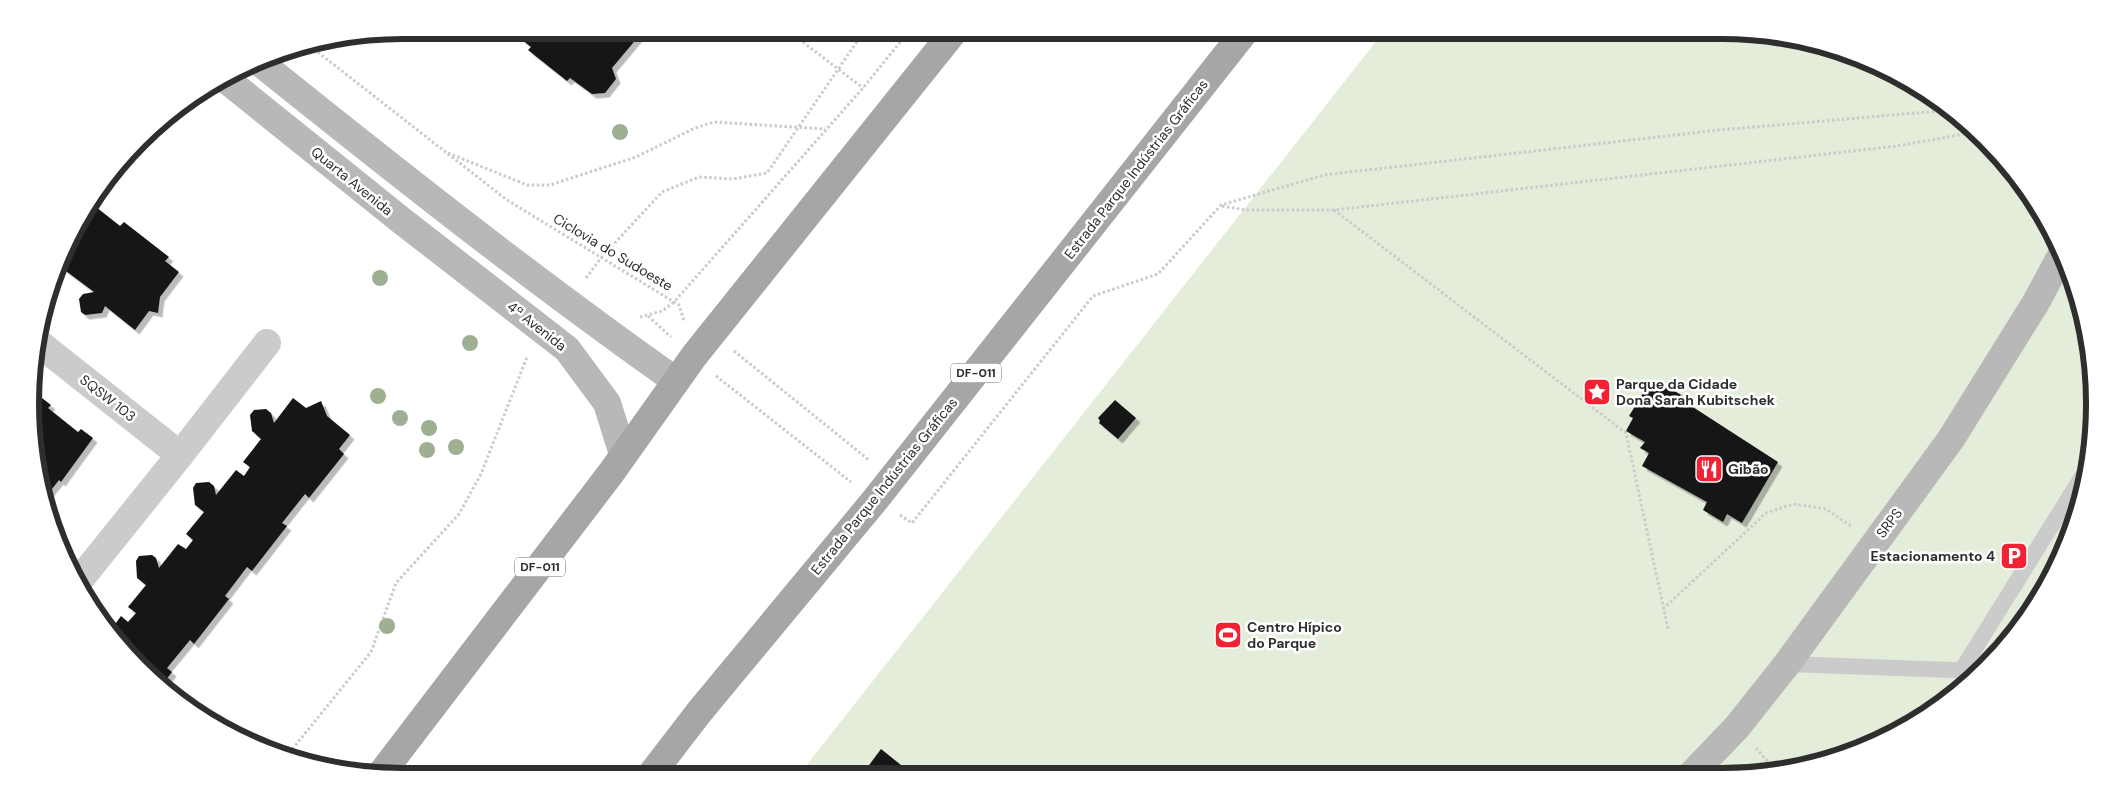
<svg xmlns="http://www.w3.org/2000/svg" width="2125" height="807" font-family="'DM Sans',sans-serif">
<defs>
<filter id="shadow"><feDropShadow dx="4.5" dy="4.5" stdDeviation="0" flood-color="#0004"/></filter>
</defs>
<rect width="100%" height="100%" fill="#fff"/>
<path fill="#e4ecda" d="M1385 30H1721L1818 43 1887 69 1949 107 2002 157 2045 217 2075 284 2092 355 2094 428 2082 500 2032 611 1968 684 1886 739 1771 774 798 776Z"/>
<g fill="#151515" filter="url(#shadow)">
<path d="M510 30H637L634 33 638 37 612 68 616 79 605 93 592 94 570 78 567 81 528 50 531 47Z"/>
<path d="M91 203 120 226 124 222 169 257 165 261 179 272 160 297 158 313 149 311 135 330 105 306 102 313 85 315 81 312 79 299 83 294 94 292 58 265 80 217Z"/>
<path d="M1659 382 1683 396 1682 400 1778 462 1742 523 1727 514 1723 522 1703 510 1707 502 1642 466 1649 453 1640 448 1645 442 1626 431 1633 418 1629 416 1648 385Z"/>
<path d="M38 395 51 405 48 408 78 432 81 429 93 438 61 482 59 480 44 499 37 477 35 400Z"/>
<path d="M293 398 306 408 321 401 327 416 350 435 339 449 344 454 309 498 305 494 282 523 287 526 252 571 247 567 225 596 229 599 194 644 190 640 167 668 172 672 162 685 111 630 121 616 128 622 136 613 128 607 146 585 137 578 136 561 139 556 152 555 156 558 159 568 178 544 186 549 193 540 186 534 204 512 195 505 193 488 196 483 209 482 214 486 216 495 236 470 244 476 250 467 243 462 261 439 252 431 250 415 254 410 266 409 271 413 274 423Z"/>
<path d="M1115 400 1136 418 1118 439 1099 423 1100 421 1098 418Z"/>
<path d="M881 749 901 765 892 776H861Z"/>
</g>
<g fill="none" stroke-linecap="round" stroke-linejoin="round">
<g stroke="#cbcbcb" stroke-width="3" stroke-dasharray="2.5 2.5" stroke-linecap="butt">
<path d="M787 30 863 88"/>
<path d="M310 46 507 200 679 305 684 321"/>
<path d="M448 153 527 185H550L636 157 695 128 714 122 825 129"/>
<path d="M1222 206 1246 210H1334L1897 146 1976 132"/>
<path d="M1334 210 1626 433 1668 629"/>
<path d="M586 278 601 258 662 192 699 177 733 179 767 173 865 30"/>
<path d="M648 316 671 337"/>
<path d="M640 317 662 311 674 302 863 88 910 30"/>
<path d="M734 351 869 460"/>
<path d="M716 376 851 482"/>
<path d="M900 515 912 523 1093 296 1158 274 1221 205 1324 175 1719 130 1951 110"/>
<path d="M1663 609 1766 513 1793 504 1826 509 1851 526"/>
<path d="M1756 748 1777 772"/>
<path d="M286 757 371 652 396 583 459 514 481 474 527 357"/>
</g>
<g stroke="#cbcbcb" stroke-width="16">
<path d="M1787 664 1980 671"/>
<path d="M1961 671 2088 467"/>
</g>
<g stroke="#cbcbcb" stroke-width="28">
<path d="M36 341 180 455 78 582"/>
<path d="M180 455 267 343"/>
</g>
<g stroke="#b8b8b8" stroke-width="28">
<path d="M258 61C395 171 533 280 676 381"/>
<path d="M223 77 402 221 567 349 607 403 623 454"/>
<path d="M1692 774 1737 727 1787 664 1951 439 2035 304 2062 254"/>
</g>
<g stroke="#a6a6a6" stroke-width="28">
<path d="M381 774 611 473 694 356 955 30"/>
<path d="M650 776 700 711 875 500 1246 30"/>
</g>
</g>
<g fill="#9faf91">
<circle cx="620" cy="132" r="8"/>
<circle cx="380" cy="278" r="8"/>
<circle cx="470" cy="343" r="8"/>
<circle cx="378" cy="396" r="8"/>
<circle cx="400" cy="418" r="8"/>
<circle cx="429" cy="428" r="8"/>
<circle cx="456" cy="447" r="8"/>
<circle cx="427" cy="450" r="8"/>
<circle cx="387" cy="626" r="8"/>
</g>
<defs>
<g id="sight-square" transform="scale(1.4375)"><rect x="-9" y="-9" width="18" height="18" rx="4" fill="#f32134" stroke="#fff"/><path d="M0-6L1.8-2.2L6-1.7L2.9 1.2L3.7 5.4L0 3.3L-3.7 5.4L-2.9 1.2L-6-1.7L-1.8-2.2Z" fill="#fff"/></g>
<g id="restaurant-square" transform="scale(1.4375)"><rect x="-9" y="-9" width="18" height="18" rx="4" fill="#f32134" stroke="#fff"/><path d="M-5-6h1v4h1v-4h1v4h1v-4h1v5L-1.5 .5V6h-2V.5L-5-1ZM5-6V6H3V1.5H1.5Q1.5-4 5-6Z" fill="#fff"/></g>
<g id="parking-square" transform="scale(1.4375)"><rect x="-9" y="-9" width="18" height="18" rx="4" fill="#f32134" stroke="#fff"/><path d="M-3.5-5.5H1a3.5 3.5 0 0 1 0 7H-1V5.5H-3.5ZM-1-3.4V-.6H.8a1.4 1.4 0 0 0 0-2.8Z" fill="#fff"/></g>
<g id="stadium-square" transform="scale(1.4375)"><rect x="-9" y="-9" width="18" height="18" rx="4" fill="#f32134" stroke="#fff"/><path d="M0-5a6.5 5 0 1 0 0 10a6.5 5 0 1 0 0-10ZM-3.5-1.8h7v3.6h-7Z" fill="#fff"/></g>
</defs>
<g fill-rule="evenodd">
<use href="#sight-square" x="1597" y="392"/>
<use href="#restaurant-square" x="1709" y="469"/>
<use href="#parking-square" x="2014" y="556"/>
<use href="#stadium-square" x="1228" y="635"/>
</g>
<g text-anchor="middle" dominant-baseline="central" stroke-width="5" stroke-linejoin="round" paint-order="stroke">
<g fill="#fff" stroke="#6d6d6d" stroke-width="1">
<rect x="951" y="363.5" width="50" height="19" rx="4"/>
<rect x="515" y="557.5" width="50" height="19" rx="4"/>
</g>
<g font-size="12" font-weight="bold" fill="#2e2e2e">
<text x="976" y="373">DF-011</text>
<text x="540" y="567">DF-011</text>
</g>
<g font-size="14" fill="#2e2e2e" stroke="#fff">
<text transform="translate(1136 169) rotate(-52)">Estrada Parque Indústrias Gráficas</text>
<text transform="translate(352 181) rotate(39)">Quarta Avenida</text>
<text transform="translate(613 252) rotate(31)">Ciclovia do Sudoeste</text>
<text transform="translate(537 326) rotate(38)">4ª Avenida</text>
<text transform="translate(108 398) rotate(38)">SQSW 103</text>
<text transform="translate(884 486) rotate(-51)">Estrada Parque Indústrias Gráficas</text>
<text transform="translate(1889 523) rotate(-53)">SRPS</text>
</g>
<g font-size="14" font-weight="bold" fill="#2e2e2e" stroke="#fff" text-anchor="start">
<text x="1616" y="384">Parque da Cidade<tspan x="1616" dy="16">Dona Sarah Kubitschek</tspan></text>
<text x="1728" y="469">Gibão</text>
<text x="1995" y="556" text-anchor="end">Estacionamento 4</text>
<text x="1247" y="627">Centro Hípico<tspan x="1247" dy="16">do Parque</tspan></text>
</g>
</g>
<path d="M0 0H2125V807H0ZM403 39H1722A364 364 0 0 1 2086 403V404A364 364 0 0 1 1722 768H403A364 364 0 0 1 39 404V403A364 364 0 0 1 403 39Z" fill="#fff" fill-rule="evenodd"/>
<path fill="none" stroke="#2e2e2e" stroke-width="6" d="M403 39H1722A364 364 0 0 1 2086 403V404A364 364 0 0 1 1722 768H403A364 364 0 0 1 39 404V403A364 364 0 0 1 403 39Z"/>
</svg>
